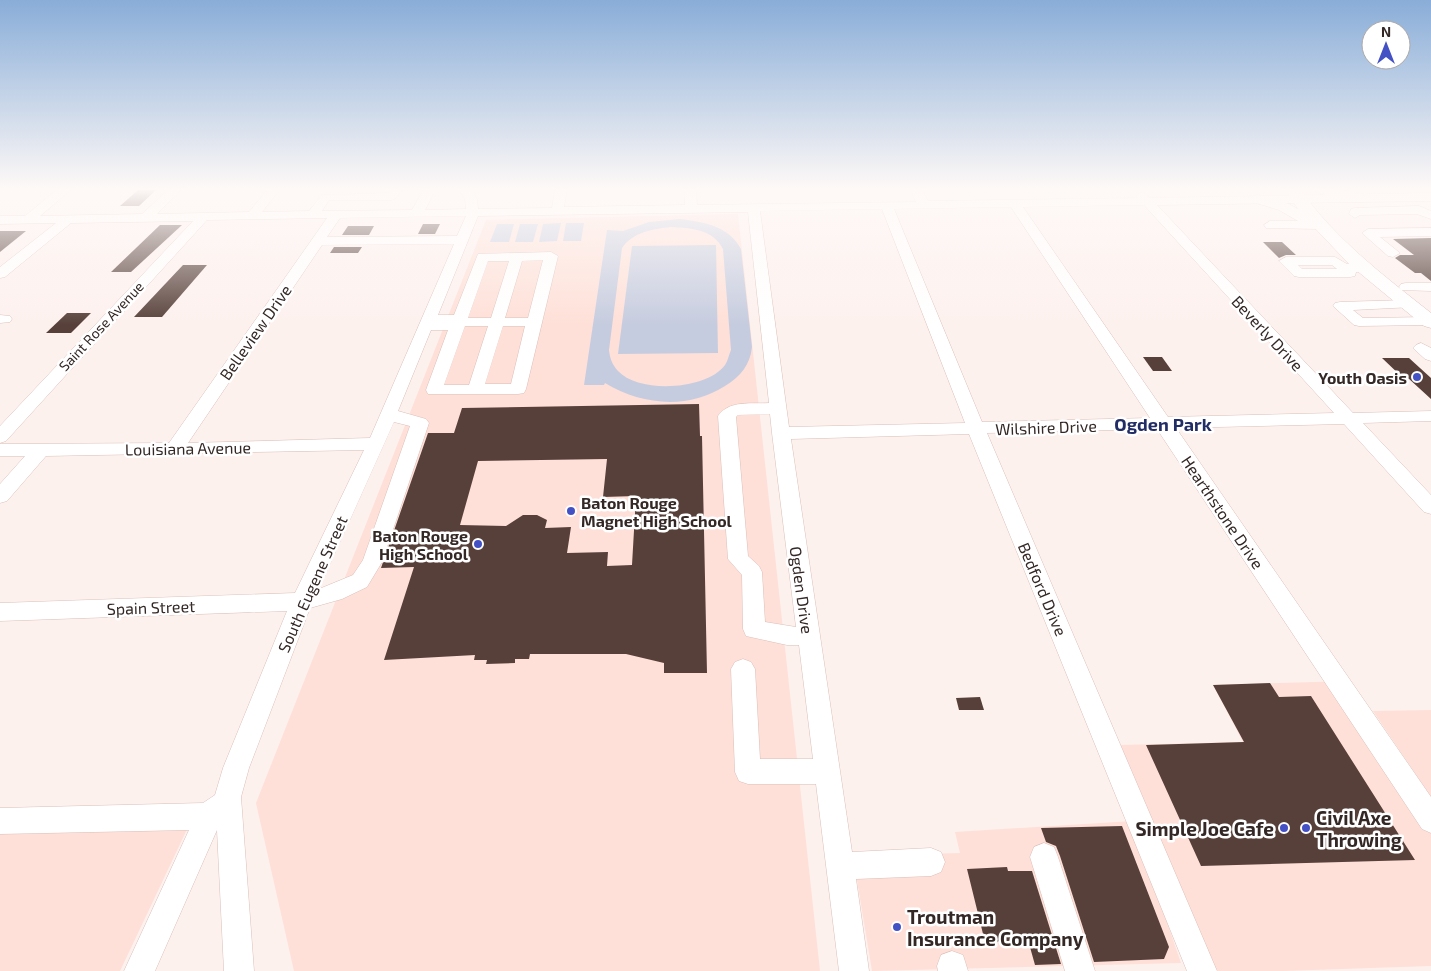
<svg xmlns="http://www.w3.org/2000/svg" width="1431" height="971" font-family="'Exo 2',sans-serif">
<rect width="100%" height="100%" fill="#fdf1ee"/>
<g fill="#fee0d8">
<path d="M738 214 820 971H294L256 803 486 220Z"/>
<path d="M1351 681 1431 821V966L1283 971H1218L1214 966 1119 745 1243 742 1213 685Z"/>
<path d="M1431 710V797L1373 711Z"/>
<path d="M198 806 120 971H0V810Z"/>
<path d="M1132 821 1181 963 872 971 853 856 960 853 955 832Z"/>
</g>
<g fill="#c6ccdf" fill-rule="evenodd">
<path d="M680 219C704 222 729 226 741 249L752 347C750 365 741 376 725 386 688 410 641 405 605 383L604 385H584L607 230 623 231 649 222ZM671 227C691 228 713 229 723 249L731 350C729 354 728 361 725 365 707 390 639 394 618 371 612 364 610 359 609 350L622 248C633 232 653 229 671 227Z"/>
<path d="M561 223 557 241 539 242 543 224Z"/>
<path d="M566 223H584L581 241H563Z"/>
<path d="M497 224H514L509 242H490Z"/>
<path d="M520 224H538L533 242H515Z"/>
<path d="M716 245 718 353 618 354 632 246Z"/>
</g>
<g fill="#57403a" fill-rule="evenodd">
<path d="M138 190H156L139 206H120Z"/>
<path d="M423 224H440L435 234H418Z"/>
<path d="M160 225H182L131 272H111Z"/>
<path d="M348 226H374L369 235H342Z"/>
<path d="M0 231H26L0 252Z"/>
<path d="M1431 238V281L1421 273H1415L1395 258 1400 255H1414L1393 239Z"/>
<path d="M1263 242H1282L1296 255H1286L1279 258Z"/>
<path d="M334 247H362L358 253H330Z"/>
<path d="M183 265H207L162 317H134Z"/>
<path d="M67 313H91L71 333H46Z"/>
<path d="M1143 357H1162L1172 371H1153Z"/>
<path d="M1382 358H1409L1431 378V399L1408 378H1403Z"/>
<path d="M699 404 700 436H702L707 673H664V663L626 654H530L529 659H515V663L486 664 487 660H474L475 655 384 660 414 567 381 568 428 433H454L462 408ZM607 459 603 497 636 496 632 565 607 566 608 552 567 553 571 527 545 528 547 520 537 515H523L506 526 460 525 478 461Z"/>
<path d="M1270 683 1279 697 1311 696 1415 860 1201 866 1146 745 1244 742 1213 685Z"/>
<path d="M980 697 984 710H959L956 698Z"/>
<path d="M1122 826 1169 947 1164 959 1094 962 1060 856 1056 846 1046 842 1041 828Z"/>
<path d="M1007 867 1008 871H1032L1061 964 1035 965 1028 940 985 942 967 869Z"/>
</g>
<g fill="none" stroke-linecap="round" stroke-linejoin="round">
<g stroke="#dbbfb8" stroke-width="1">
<g id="minor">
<path d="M58 189H72L40 216 142 214 169 189H182L157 214 249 212 268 189H280L262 212 309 211 322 195 389 193 391 189H403L396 198 392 200H329L322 211 412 210 424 189H436L425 210 466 209 465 199 459 189H471L477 199 478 209 552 208 555 189H567L564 207 685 205 684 189H696L697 205 916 202 910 189H922L928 201 1138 198 1136 196 1138 194 1142 192 1150 198 1431 193V201L1157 205 1353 413 1431 411V421L1363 423 1431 495V514L1424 512 1344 424 1176 428 1431 797V833L1422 829 1157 429 987 433 1217 971H1187L969 434 791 439 852 852 931 848 941 852 945 862 941 872 931 876 856 879 869 971H839L816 784H748L739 781 735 772 731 669 735 662 743 659 751 662 755 669 760 759H813L799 645H787L746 636 743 629 742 575 728 559 718 416C729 400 751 404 769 403L748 212 478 216 438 315H454L478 254 551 252 558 256 526 389 524 393 518 394H428L426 390 448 330H431L398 411 426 419 429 423 382 562 367 587 342 599 310 608 249 768 241 797 254 971H224L217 830 155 971H124L189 830 0 834V808L203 803 215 795 223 768 287 611 0 621V603L295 593 364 450 46 456 7 501 0 503V484L25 456H0V444L169 443 327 218 207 220 6 441 0 443V426L193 221 71 223 5 277 0 278V267L56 223 0 224V216H25ZM1144 205 1334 413 1168 417 1023 207ZM1011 207 1150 418 982 422 894 209ZM882 209 965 423 789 427 760 211ZM466 216 457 236 327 237 340 218ZM454 244 370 438 188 443 322 245ZM543 260 528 318H505L522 261ZM488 261H509L491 318H468ZM465 326H488L469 385H444ZM503 326H525L511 384H485ZM770 414 772 433 796 627 765 622 762 572 759 566 748 556 736 417 738 415ZM394 422 410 426 363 560 353 575 319 589Z"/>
<path d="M1419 206 1431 211V219L1417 214 1360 215 1355 218 1349 214 1351 209 1355 208Z"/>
<path d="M1270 221H1319L1325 225 1319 229 1266 228 1264 225Z"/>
<path d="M1431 228V236L1380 237 1400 253 1393 257 1388 256 1362 233 1368 229Z"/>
<path d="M1286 257H1335L1347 264H1365L1372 268 1370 271 1356 272 1355 276 1350 277H1299L1294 276 1279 261ZM1298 265H1332L1337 269H1302Z"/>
<path d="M1406 283H1431V291L1401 290 1399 287 1401 284Z"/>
<path d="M1408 300 1413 301 1415 304 1413 307 1353 310 1363 318 1430 317 1431 325 1359 326 1354 325 1333 306 1335 303 1340 302Z"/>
<path d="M0 315 10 316 12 319 10 322 0 323Z"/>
<path d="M1421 343 1431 348V361L1425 359 1413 348 1416 345Z"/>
<path d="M1044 843 1054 847 1058 857 1095 971H1065L1030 857 1034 847Z"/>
<path d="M952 951 963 955 968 971H938L937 966 941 955Z"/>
</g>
</g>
<g stroke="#dbbfb8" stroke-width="1">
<g id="major">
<path d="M1285 189H1300C1335 239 1383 275 1431 313V328L1424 326 1350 265 1311 224 1298 221 1279 210 1253 202 1251 199 1253 196 1258 195 1289 204 1298 209Z"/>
<path d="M1314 189H1338L1368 195 1370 198 1368 201C1352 205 1332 197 1316 192Z"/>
</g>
</g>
<use href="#minor" fill="#fff" fill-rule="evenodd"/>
<use href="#major" fill="#fff" fill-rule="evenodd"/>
</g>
<linearGradient id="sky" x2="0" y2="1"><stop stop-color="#89add8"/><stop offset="0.58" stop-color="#fef9f7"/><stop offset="1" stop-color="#fef9f7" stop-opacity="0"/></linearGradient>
<rect width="1431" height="325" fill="url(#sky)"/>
<g fill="#4351c5" stroke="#fff" stroke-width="2">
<circle cx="1417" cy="377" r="5"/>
<circle cx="571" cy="511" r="5"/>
<circle cx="478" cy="544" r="5"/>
<circle cx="1284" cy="828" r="5"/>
<circle cx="1306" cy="828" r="5"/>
<circle cx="897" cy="927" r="5"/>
</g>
<g text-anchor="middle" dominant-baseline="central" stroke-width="5" stroke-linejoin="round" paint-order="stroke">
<g font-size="14" fill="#332825" stroke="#fff">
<text transform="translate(101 326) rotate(-47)">Saint Rose Avenue</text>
</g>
<g font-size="16" fill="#332825" stroke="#fff">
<text transform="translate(255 332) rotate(-55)">Belleview Drive</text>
<text transform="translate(1268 333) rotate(47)">Beverly Drive</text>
<text transform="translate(1046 427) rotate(-2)">Wilshire Drive</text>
<text transform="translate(188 448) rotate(-1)">Louisiana Avenue</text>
<text transform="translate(1223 512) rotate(56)">Hearthstone Drive</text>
<text transform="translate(312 584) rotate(-66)">South Eugene Street</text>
<text transform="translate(1043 589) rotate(67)">Bedford Drive</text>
<text transform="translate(802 590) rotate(82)">Ogden Drive</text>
<text transform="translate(151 607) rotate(-2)">Spain Street</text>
</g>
<g font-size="16" font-weight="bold" fill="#332825" stroke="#fff" text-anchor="end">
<text x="1407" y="377">Youth Oasis</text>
<text x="581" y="502" text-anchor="start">Baton Rouge<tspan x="581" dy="18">Magnet High School</tspan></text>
<text x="468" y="535">Baton Rouge<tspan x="468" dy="18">High School</tspan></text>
</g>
<g font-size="18" font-weight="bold" fill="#232d65" stroke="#fff">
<text x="1163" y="424">Ogden Park</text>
</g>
<g font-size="19" font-weight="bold" fill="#332825" stroke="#fff" text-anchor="start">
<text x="1316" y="817">Civil Axe<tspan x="1316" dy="22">Throwing</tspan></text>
<text x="1274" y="828" text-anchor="end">Simple Joe Cafe</text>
<text x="907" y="916">Troutman<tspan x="907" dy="22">Insurance Company</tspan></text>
</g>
</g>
<g transform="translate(1386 45)"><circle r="24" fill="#ffffff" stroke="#ada9a8"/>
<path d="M0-4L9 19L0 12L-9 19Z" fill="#4351c5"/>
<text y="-8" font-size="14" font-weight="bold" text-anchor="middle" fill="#332825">N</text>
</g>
</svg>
